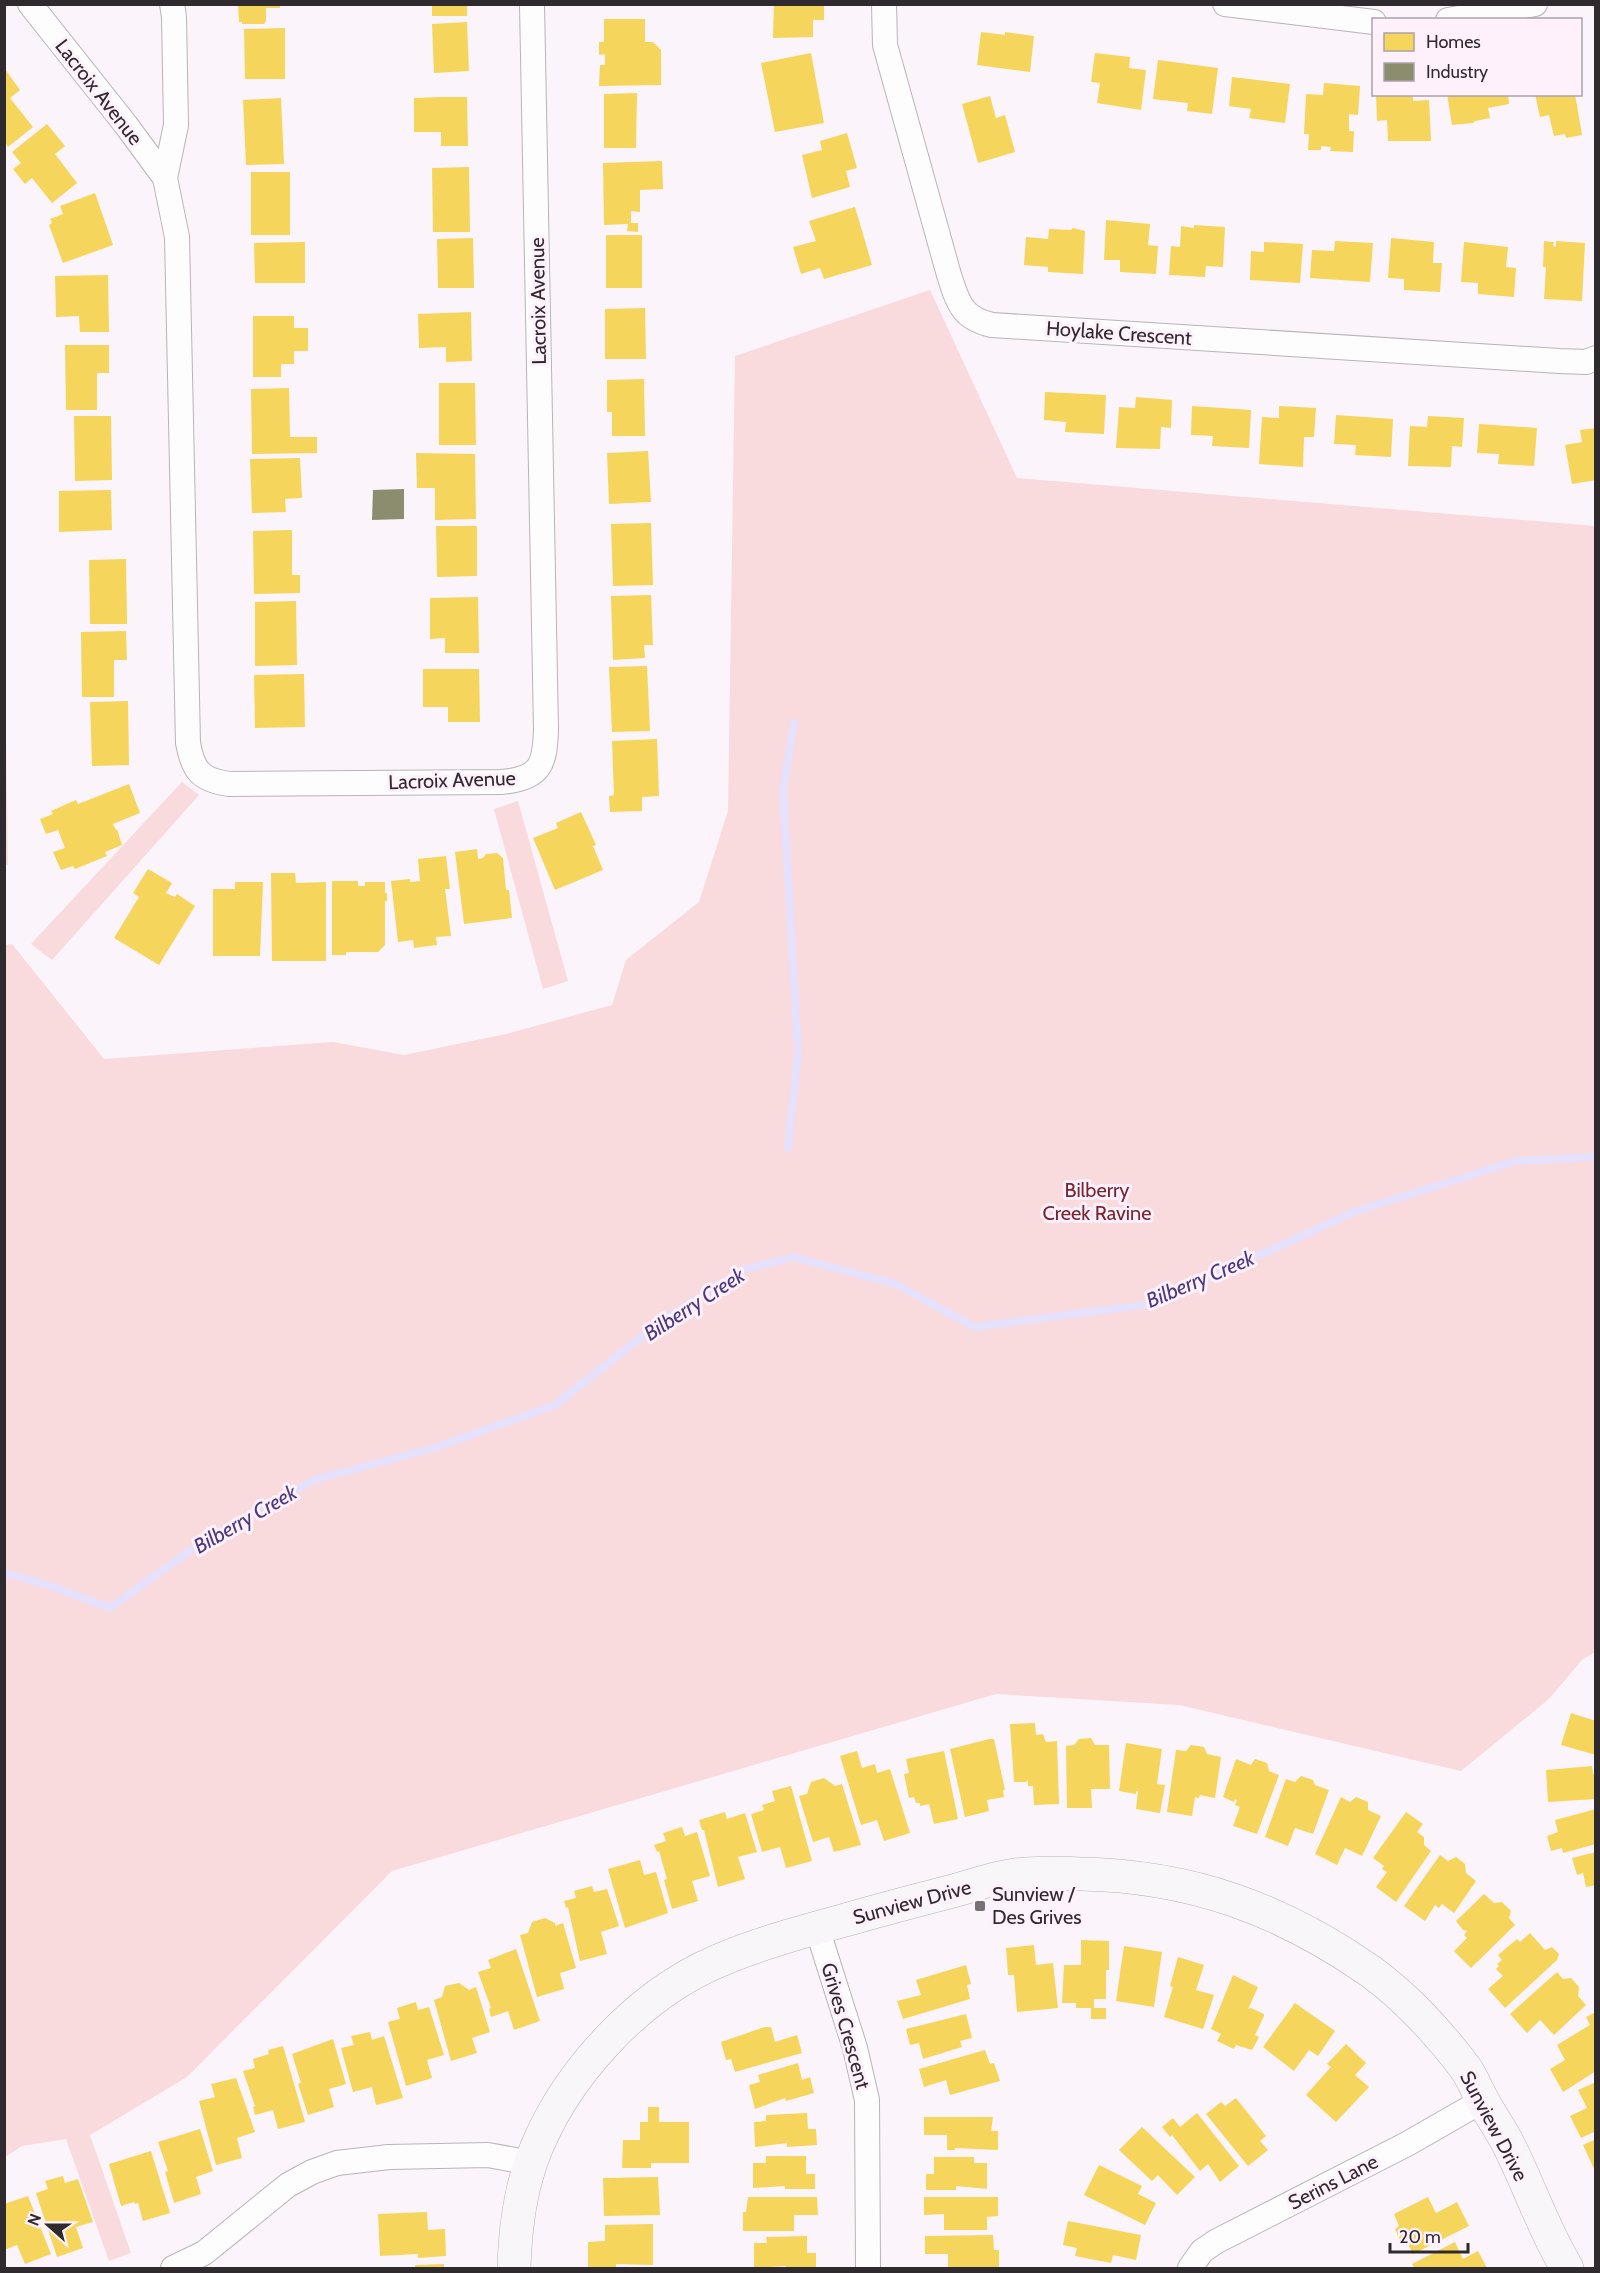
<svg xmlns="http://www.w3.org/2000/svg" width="1600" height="2273" font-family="Cabin,sans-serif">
<rect width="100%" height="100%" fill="#fbf4fa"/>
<g fill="#f9dadd">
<path d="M930 290 1017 478 1595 526V1652L1582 1660 1549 1699 1461 1771 1179 1705 996 1694 392 1871 187 2077 90 2135 131 2253 109 2261 66 2139 22 2146 5 2157V945L12 944 104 1059 333 1042 404 1055 506 1034 612 1005 626 960 699 902 728 811 735 356Z"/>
<path d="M4 609 8 865H4Z"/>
<path d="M182 782 199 795 52 960 31 944Z"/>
<path d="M518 801 568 981 543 989 494 809Z"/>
</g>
<g fill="#f6d55c">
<path d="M238 4H280V8H266V21L264 24H242V22H239Z"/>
<rect x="432" y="4" width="35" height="12"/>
<path d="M774 4H824V20H813V37L773 38Z"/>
<path d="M604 19H645V42H653L661 50V85L599 86 600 65H605V54L599 55V42H604Z"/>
<path d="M467 22 469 71 434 73 432 24Z"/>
<path d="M285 28V79H245L244 29Z"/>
<path d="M981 32 1005 35V32L1034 36 1030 72 977 65Z"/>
<path d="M811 53 824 123 775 132 761 63Z"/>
<path d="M1095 53 1130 57 1129 68 1146 70 1141 110 1097 103 1100 83 1091 82Z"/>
<path d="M1158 60 1218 68 1212 114 1187 111 1188 103 1153 99Z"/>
<path d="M5 69 20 90 10 98 33 127 8 147 5 142Z"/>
<path d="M1232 77 1290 84 1285 123 1249 118 1251 109 1229 106Z"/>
<path d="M1324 83 1360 86 1358 115 1349 114V131H1354L1353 152 1330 151 1331 147 1321 146V150H1308L1309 134H1304L1306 94 1323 95Z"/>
<path d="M637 93 636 148H604V94Z"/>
<path d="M1376 94H1413V101L1429 100 1431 141H1388L1387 120 1377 121Z"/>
<path d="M1447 94H1508L1509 104 1488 108 1490 118 1475 121 1473 123 1452 125Z"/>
<path d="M1535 94H1575L1582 135 1566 138 1565 134 1554 136 1549 115 1540 117Z"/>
<path d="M990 96 996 118 1005 115 1015 152 978 163 962 104Z"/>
<path d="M440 97H467L468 146H441V132H414V98Z"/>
<path d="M281 98 284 164 246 165 243 100Z"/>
<path d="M47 124 65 146 55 154 77 183 52 203 32 178 25 184 13 169 21 163 12 152Z"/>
<path d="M847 133 857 168 846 171 850 187 812 198 802 155 822 150 820 141Z"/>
<path d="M662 161 663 189 640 190V212L631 211V223H638V232L627 231 628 224 604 225 603 163Z"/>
<path d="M469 167 470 232H433L432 168Z"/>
<rect x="251" y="172" width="39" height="63"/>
<path d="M95 193 113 245 63 263 49 225 52 223 50 219 63 214 60 206Z"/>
<path d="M855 207 872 265 824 279 820 268 801 274 793 247 816 241 809 221Z"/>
<path d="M1106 220 1150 224 1148 245 1158 246 1156 274 1120 272V260H1104Z"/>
<path d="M1194 225 1225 227 1223 267 1206 266 1205 277 1169 275 1171 246 1180 247 1181 226 1194 228Z"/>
<path d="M1073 228 1085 231 1083 274 1048 272V267L1024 265 1026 237 1048 239 1049 229 1071 230Z"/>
<rect x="606" y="235" width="36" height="53"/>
<path d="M473 238 474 288H438L437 239Z"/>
<path d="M1391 238 1434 242 1433 263H1442L1440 292 1404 290V279L1388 278Z"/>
<path d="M1335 241 1373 243 1370 282 1310 278 1312 250 1334 251Z"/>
<path d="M1544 241 1554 242 1553 246 1556 247V241L1585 243 1582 301 1544 299 1546 267H1543Z"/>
<path d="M305 242V283H255L254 243Z"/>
<path d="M1264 242 1303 244 1300 283 1250 280 1251 251 1264 252Z"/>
<path d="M1464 242 1508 247 1506 267 1516 268 1514 297 1478 294V283L1461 282Z"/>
<path d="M108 275 109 332H80L79 316 56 317 55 276Z"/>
<path d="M645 308 646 359H605V309Z"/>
<path d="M471 312 472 361 446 362V347L419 348 418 314Z"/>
<path d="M253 316H294V328H308V351H294V364H281V377H253Z"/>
<path d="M65 345H109V373H97V410H66Z"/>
<path d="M644 379 645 436H612V412H607V380Z"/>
<path d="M439 383H475L476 445H439Z"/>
<path d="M289 388 290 437H317V453L252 454 251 389Z"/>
<path d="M1045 392 1106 395 1104 434 1065 432 1066 422 1044 420Z"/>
<path d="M1136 397 1172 400 1171 428 1161 427 1160 449 1116 448 1119 407 1135 408Z"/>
<path d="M1192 406 1251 410 1249 448 1212 446 1213 436 1191 435Z"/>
<path d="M1279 406 1316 408 1314 437H1304L1303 467 1259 464 1262 417 1279 418Z"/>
<path d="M1336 415 1393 419 1391 457 1355 455 1356 445 1334 444Z"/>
<path d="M74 416H111L112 480 75 481Z"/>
<path d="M1428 416 1464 418 1462 447 1452 446 1451 467 1408 466 1410 426 1427 427Z"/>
<path d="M1479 424 1537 428 1534 466 1498 464 1499 454 1477 453Z"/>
<path d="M1596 428V480L1572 484 1565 445 1582 442 1580 430Z"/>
<path d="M648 451 651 502 609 504 607 453Z"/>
<path d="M416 453 475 454 476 519 435 520V488H417Z"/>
<path d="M300 458 302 498 285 499 286 512 252 513 250 459Z"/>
<path d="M111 490 112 530 59 532V491Z"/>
<path d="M651 523 653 585 613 586 611 524Z"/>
<path d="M436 526H477V576L437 577Z"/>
<path d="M292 530V575H300V593L254 594 253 531Z"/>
<path d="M126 559 127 624H90L89 560Z"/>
<path d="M651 595 653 645H644L645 658 613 660 611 596Z"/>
<path d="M478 597 479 653H445V638L430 639V598Z"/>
<path d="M296 601 297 665 255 666V602Z"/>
<path d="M126 631 127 660H114V697H82L81 632Z"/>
<path d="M647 666 650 731 612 732 609 667Z"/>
<path d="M423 669H479L480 722H448V707H423Z"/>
<path d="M304 674 305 727 255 728 254 675Z"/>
<path d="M128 701 129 765 92 766 90 702Z"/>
<path d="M657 739 659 796 642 797V811L610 812 609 796 614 795 612 741Z"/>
<path d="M129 784 140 813 113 824 116 830 117 829 122 845 105 852 107 856 75 869 73 866 61 870 53 852 65 848 58 830 46 834 40 819 53 814 51 811 76 800 78 804Z"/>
<path d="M581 812 596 845 593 846 603 870 555 890 533 838 558 828 556 823Z"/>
<path d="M477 849 478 859 483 858 486 854 497 853 503 858 506 890H509L512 918 464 924 455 852Z"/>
<path d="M446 856 450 889H445L451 936 436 937 437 945 414 948 413 940 398 942 391 881 410 879V882L420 881 418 859Z"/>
<path d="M148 869 172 883 166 893 175 897 177 894 195 906 159 965 114 938 139 897 133 893Z"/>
<path d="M271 873H295L296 883 326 882V961H272Z"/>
<path d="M332 881H358V886H365V882H385V893H387V901H385V945L378 952H346V955H332Z"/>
<path d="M235 882H263L260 956H213V889H235Z"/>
<path d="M1571 1713 1596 1721V1755L1561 1745Z"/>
<path d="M1035 1723 1036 1735 1043 1734 1046 1742 1057 1741 1059 1804 1034 1805 1033 1786H1028V1780L1026 1782H1014L1010 1724Z"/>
<path d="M1091 1738 1095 1745H1109L1110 1789H1091L1092 1808H1067L1066 1746 1074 1745 1079 1739Z"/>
<path d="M989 1739H994L1005 1790H1003L1004 1797 987 1800 989 1811 965 1817 950 1749Z"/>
<path d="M1126 1743 1162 1749 1157 1784 1165 1785 1160 1813 1136 1809 1138 1791H1136V1794L1119 1791Z"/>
<path d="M1191 1745 1204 1747 1207 1754 1221 1757 1215 1798 1200 1795 1199 1798 1195 1797 1192 1816 1167 1812 1176 1750 1186 1751Z"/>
<path d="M857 1751 862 1768 875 1764 877 1773 890 1769 910 1833 884 1841 877 1820 861 1825 840 1756Z"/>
<path d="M944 1751 958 1819 934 1824 929 1804 920 1806V1803H916L914 1797 909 1798 904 1774 909 1773 906 1759Z"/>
<path d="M1236 1759 1251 1765 1255 1759 1267 1763 1269 1771 1279 1775 1257 1834 1233 1826 1240 1807 1235 1805 1237 1800 1235 1799 1234 1802 1223 1797Z"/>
<path d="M1592 1766 1593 1774H1596V1799L1548 1802 1546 1770Z"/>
<path d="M1301 1776 1313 1780 1315 1785 1329 1790 1313 1834 1295 1828 1288 1846 1265 1837 1286 1779 1295 1782Z"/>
<path d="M824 1778 835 1786 842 1784 861 1845 834 1852 829 1837 813 1842 799 1796 807 1794 811 1782Z"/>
<path d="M791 1786 812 1861 786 1868 780 1847 762 1852 751 1814 764 1810 762 1805 775 1801 772 1791Z"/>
<path d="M1341 1797 1350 1802 1356 1797 1368 1802V1810L1381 1816 1362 1856 1345 1848 1337 1865 1315 1854Z"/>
<path d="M1596 1809V1844L1563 1853 1562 1848 1551 1851 1547 1836 1558 1832 1555 1820Z"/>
<path d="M725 1812 727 1819 745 1813 757 1852 738 1857 745 1879 718 1887 704 1830H702L699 1820Z"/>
<path d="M1406 1812 1423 1824 1417 1832 1424 1837V1845L1431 1851 1396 1902 1376 1887 1387 1872 1382 1869 1384 1866 1373 1858Z"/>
<path d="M682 1827 685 1836 697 1832 710 1876 692 1881 698 1901 672 1909 664 1880 667 1879 659 1851 657 1852 654 1845 666 1841 663 1833Z"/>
<path d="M1596 1852V1885L1586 1887 1583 1873 1577 1875 1572 1858Z"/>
<path d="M1440 1855 1448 1861 1456 1857 1465 1864 1466 1873 1476 1881 1454 1913 1442 1904 1439 1908 1435 1905 1425 1921 1404 1906Z"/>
<path d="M640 1860 644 1875 656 1872 668 1913 625 1928 608 1869Z"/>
<path d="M592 1886 594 1892 607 1889 619 1926 601 1932 607 1954 580 1961 568 1907 566 1908 564 1901 576 1898 574 1891Z"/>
<path d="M1484 1894 1494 1903 1502 1902 1511 1911 1509 1918 1515 1925 1471 1968 1454 1951 1467 1938 1464 1935 1467 1931 1463 1930 1456 1921Z"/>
<path d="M545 1918 555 1923V1926L563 1923 576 1968 560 1973 564 1989 537 1997 520 1935 528 1933 532 1922Z"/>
<path d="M1530 1933 1545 1950 1552 1947 1559 1954 1557 1960 1505 2008 1488 1989 1503 1976 1496 1969 1499 1966 1497 1964 1502 1960 1498 1955 1517 1939 1520 1942Z"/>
<path d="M1081 1940 1109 1941V1970H1106V1999H1094V2008H1106V2019H1091V2008H1076V2003H1062L1064 1965H1081Z"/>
<path d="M1034 1945 1036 1965 1053 1963 1058 2008 1017 2012 1014 1975H1008L1006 1948Z"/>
<path d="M1124 1946 1162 1952 1154 2007 1116 2001Z"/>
<path d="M516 1949 540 2021 514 2030 508 2011 491 2017 489 2009 491 2008 478 1972 491 1968 488 1960Z"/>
<path d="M1178 1957 1204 1965 1196 1990 1214 1995 1203 2029 1164 2017 1173 1987 1170 1986Z"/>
<path d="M966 1965 971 1984 967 1985 970 1999 903 2019 897 2001 921 1995 916 1980Z"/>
<path d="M1557 1972 1563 1979 1571 1978 1579 1987 1578 1996 1586 2005 1554 2035 1540 2020 1527 2033 1510 2014Z"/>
<path d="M1233 1975 1258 1987 1248 2009 1251 2008 1264 2014V2016L1255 2035 1259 2037 1252 2050 1236 2045 1234 2049 1217 2041 1221 2034 1211 2029Z"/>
<path d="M459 1983 469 1990 476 1987 490 2032 472 2038 477 2053 451 2061 434 2000 442 1997 445 1986Z"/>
<path d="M416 2002 418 2010 429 2007 444 2055 427 2060 432 2078 406 2086 388 2022 400 2019 397 2008Z"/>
<path d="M1295 2003 1335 2031 1318 2056 1309 2050 1294 2071 1263 2047Z"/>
<path d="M1596 2012V2071L1563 2092 1550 2069 1565 2060 1557 2045 1590 2025 1586 2017Z"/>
<path d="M966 2014 972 2038 960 2041 962 2047 923 2059 919 2043 910 2045 906 2029Z"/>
<path d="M765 2027H771L775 2042 797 2035 802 2053 735 2072 731 2059 726 2060 721 2042Z"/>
<path d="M370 2032 372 2040 384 2036 403 2098 376 2105 372 2087 353 2092 341 2048 354 2045 351 2036Z"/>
<path d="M333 2039 346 2084 329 2089 334 2107 308 2115 298 2084 301 2083 292 2054Z"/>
<path d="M1346 2044 1366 2063 1355 2075 1369 2087 1336 2122 1306 2095 1331 2067 1327 2064Z"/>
<path d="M283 2046 305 2122 278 2129 273 2110 255 2115 253 2107 255 2106 243 2071 255 2068 253 2059 269 2054 268 2050Z"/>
<path d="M985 2050 990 2064 994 2063 1000 2081 950 2095 946 2080 924 2087 919 2069Z"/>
<path d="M798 2063 802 2080 810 2077 814 2093 786 2101 785 2098 755 2109 749 2085 760 2082 758 2075Z"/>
<path d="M236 2078 255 2132 237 2138 242 2158 216 2165 199 2101 215 2097 211 2084Z"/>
<path d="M1596 2082V2131L1581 2138 1570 2116 1587 2108 1578 2090Z"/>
<path d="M1236 2098 1266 2136 1260 2141 1268 2150 1248 2166 1206 2114 1221 2102 1225 2106Z"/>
<path d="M648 2107H659V2122H689V2163H651V2168H622L623 2140H640V2122H648Z"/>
<path d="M807 2113 808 2129H816L817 2145 787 2147V2143L755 2147 754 2122 766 2121V2115Z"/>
<path d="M1197 2113 1239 2166 1220 2182 1208 2164 1200 2171 1172 2135 1170 2137 1162 2127 1173 2118 1180 2127Z"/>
<path d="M924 2117H993L991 2131H998V2150L955 2148V2150H947V2135H924Z"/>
<path d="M1142 2127 1195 2177 1177 2195 1158 2175 1152 2181 1119 2150Z"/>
<path d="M200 2129 213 2171 196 2177 201 2194 174 2203 165 2172 168 2171 158 2142Z"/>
<path d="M1596 2139V2168L1594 2169 1583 2145Z"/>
<path d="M151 2151 170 2213 143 2221 138 2203 135 2204 134 2202 121 2206 109 2164Z"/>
<path d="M766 2156H806V2174H815V2189H785V2186L753 2188V2163H766Z"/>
<path d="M934 2157H974V2163H987V2189L956 2186V2190H926V2174H934Z"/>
<path d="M1099 2165 1142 2186 1138 2194 1156 2203 1145 2225 1084 2195Z"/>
<path d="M63 2176 65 2183 78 2179 93 2222 76 2227 83 2248 57 2257 36 2193 48 2189 45 2181Z"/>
<path d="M658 2177 660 2215 604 2216 603 2178Z"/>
<path d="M28 2196 51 2254 25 2264 17 2245 4 2250V2204Z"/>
<path d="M748 2197H817L818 2215H794V2231H743V2212H746Z"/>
<path d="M924 2197H998V2216L987 2217V2230H944V2214L924 2215Z"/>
<path d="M1428 2197 1436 2213 1457 2202 1469 2226 1413 2254 1407 2242 1402 2244 1395 2229 1399 2226 1394 2214Z"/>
<path d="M427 2212 428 2230 445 2229 446 2256 418 2258V2254L380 2256 378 2214Z"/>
<path d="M1068 2221 1141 2235 1136 2260 1113 2255 1111 2263 1075 2256 1077 2248 1063 2245Z"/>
<path d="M653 2224V2265L616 2264V2268H588V2242L605 2241V2225Z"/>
<path d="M993 2235 994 2250H999V2268H948V2254H925V2236Z"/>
<path d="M807 2236V2253H816V2268H786V2266L754 2268V2243H767L766 2237Z"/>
<path d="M1455 2242 1463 2259 1478 2251 1487 2268H1415L1412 2264Z"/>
<path d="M444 2264V2268H415V2265Z"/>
</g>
<path fill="#8c8c6e" d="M404 489V519L372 520 373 490Z"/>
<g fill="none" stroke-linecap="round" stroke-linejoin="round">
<g stroke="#e5e0fb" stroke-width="8">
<path d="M788 1148 798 1052 783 790 794 723"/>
<path d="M4 1576 9 1574 54 1587 110 1608 206 1539 314 1480 434 1448 555 1405 663 1320 743 1270 793 1257 896 1284 974 1327 1152 1304 1354 1212 1515 1161 1596 1157"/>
</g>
<g stroke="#b8b4b8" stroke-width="26">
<g id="street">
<path d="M30 4 126 125 165 178 177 237 188 743C193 771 201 780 229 784L501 782C541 779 545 764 546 729L532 4"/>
<path d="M884 4 885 45 949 275C958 302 961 318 992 325L1559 361 1586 362 1596 358"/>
<path d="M1225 4 1374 22"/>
<path d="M1448 20 1535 4"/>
<path d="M165 178 176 125 174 17 172 4"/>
<path d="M817 1928 855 2048 867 2100 868 2268"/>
<path d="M173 2268 204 2253 288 2185 312 2172 337 2163 389 2157 488 2155 531 2163"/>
<path d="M1190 2268 1202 2251 1217 2241 1407 2144 1482 2101"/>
</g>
</g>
<g stroke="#b8b4b8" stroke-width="34">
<path id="secondary" d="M514 2268C515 2232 519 2197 531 2162 561 2078 636 1996 718 1961 760 1943 805 1931 849 1919 883 1909 918 1900 953 1891 972 1886 990 1879 1009 1876 1032 1872 1058 1873 1081 1874 1191 1876 1281 1909 1370 1971 1405 1996 1441 2035 1466 2069 1473 2079 1477 2091 1483 2101 1490 2114 1498 2126 1505 2138 1528 2181 1542 2227 1567 2268"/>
</g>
<use href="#street" stroke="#fefdfe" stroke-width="24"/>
<use href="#secondary" stroke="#f8f6f8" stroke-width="33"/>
</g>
<rect fill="#767175" stroke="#fef1fb" stroke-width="2" x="974" y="1900" width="12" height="12" rx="3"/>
<g text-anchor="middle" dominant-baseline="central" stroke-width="6" stroke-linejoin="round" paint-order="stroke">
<g font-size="20" fill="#2f2a2e" stroke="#fef1fb">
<text transform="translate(99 92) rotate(52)">Lacroix Avenue</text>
<text transform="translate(538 301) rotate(-91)">Lacroix Avenue</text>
<text transform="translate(1119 333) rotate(4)">Hoylake Crescent</text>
<text transform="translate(452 780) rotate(-2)">Lacroix Avenue</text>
<text transform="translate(912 1902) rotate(-15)">Sunview Drive</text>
<text transform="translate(846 2026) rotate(74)">Grives Crescent</text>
<text transform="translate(1494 2126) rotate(62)">Sunview Drive</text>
<text transform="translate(1333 2182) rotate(-27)">Serins Lane</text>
</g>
<g font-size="20" fill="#772630" stroke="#fef1fb">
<text x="1097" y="1190">Bilberry<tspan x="1097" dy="23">Creek Ravine</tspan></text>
</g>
<g font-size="20" fill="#2f2a2e" stroke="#fef1fb" text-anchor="start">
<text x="992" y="1894">Sunview /<tspan x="992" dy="23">Des Grives</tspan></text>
</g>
<g font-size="21" font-style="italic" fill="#493a7f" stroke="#fef1fb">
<text transform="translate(1200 1279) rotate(-23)">Bilberry Creek</text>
<text transform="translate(694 1304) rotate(-33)">Bilberry Creek</text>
<text transform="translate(245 1519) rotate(-30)">Bilberry Creek</text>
</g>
</g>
<rect width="1600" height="2273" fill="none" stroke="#2f2a2e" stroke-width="12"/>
<rect x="1372" y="18" width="210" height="78" fill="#fef1fb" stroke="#aba1a9" stroke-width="1.5"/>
<rect x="1384" y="33" width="30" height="18" fill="#f6d55c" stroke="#aba1a9" stroke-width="1.5"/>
<text x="1426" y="48" font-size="18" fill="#2f2a2e">Homes</text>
<rect x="1384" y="63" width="30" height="18" fill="#8c8c6e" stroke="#aba1a9" stroke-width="1.5"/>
<text x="1426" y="78" font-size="18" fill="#2f2a2e">Industry</text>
<g transform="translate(48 2225) rotate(291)" stroke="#fef1fb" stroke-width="4.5" paint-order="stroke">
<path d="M0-4.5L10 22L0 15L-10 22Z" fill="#2f2a2e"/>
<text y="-9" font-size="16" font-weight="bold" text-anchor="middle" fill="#2f2a2e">N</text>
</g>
<path d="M1390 2243v9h78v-9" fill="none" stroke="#2f2a2e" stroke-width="3"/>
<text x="1399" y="2243" font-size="18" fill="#2f2a2e" stroke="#fef1fb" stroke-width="4.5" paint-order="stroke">20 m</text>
</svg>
